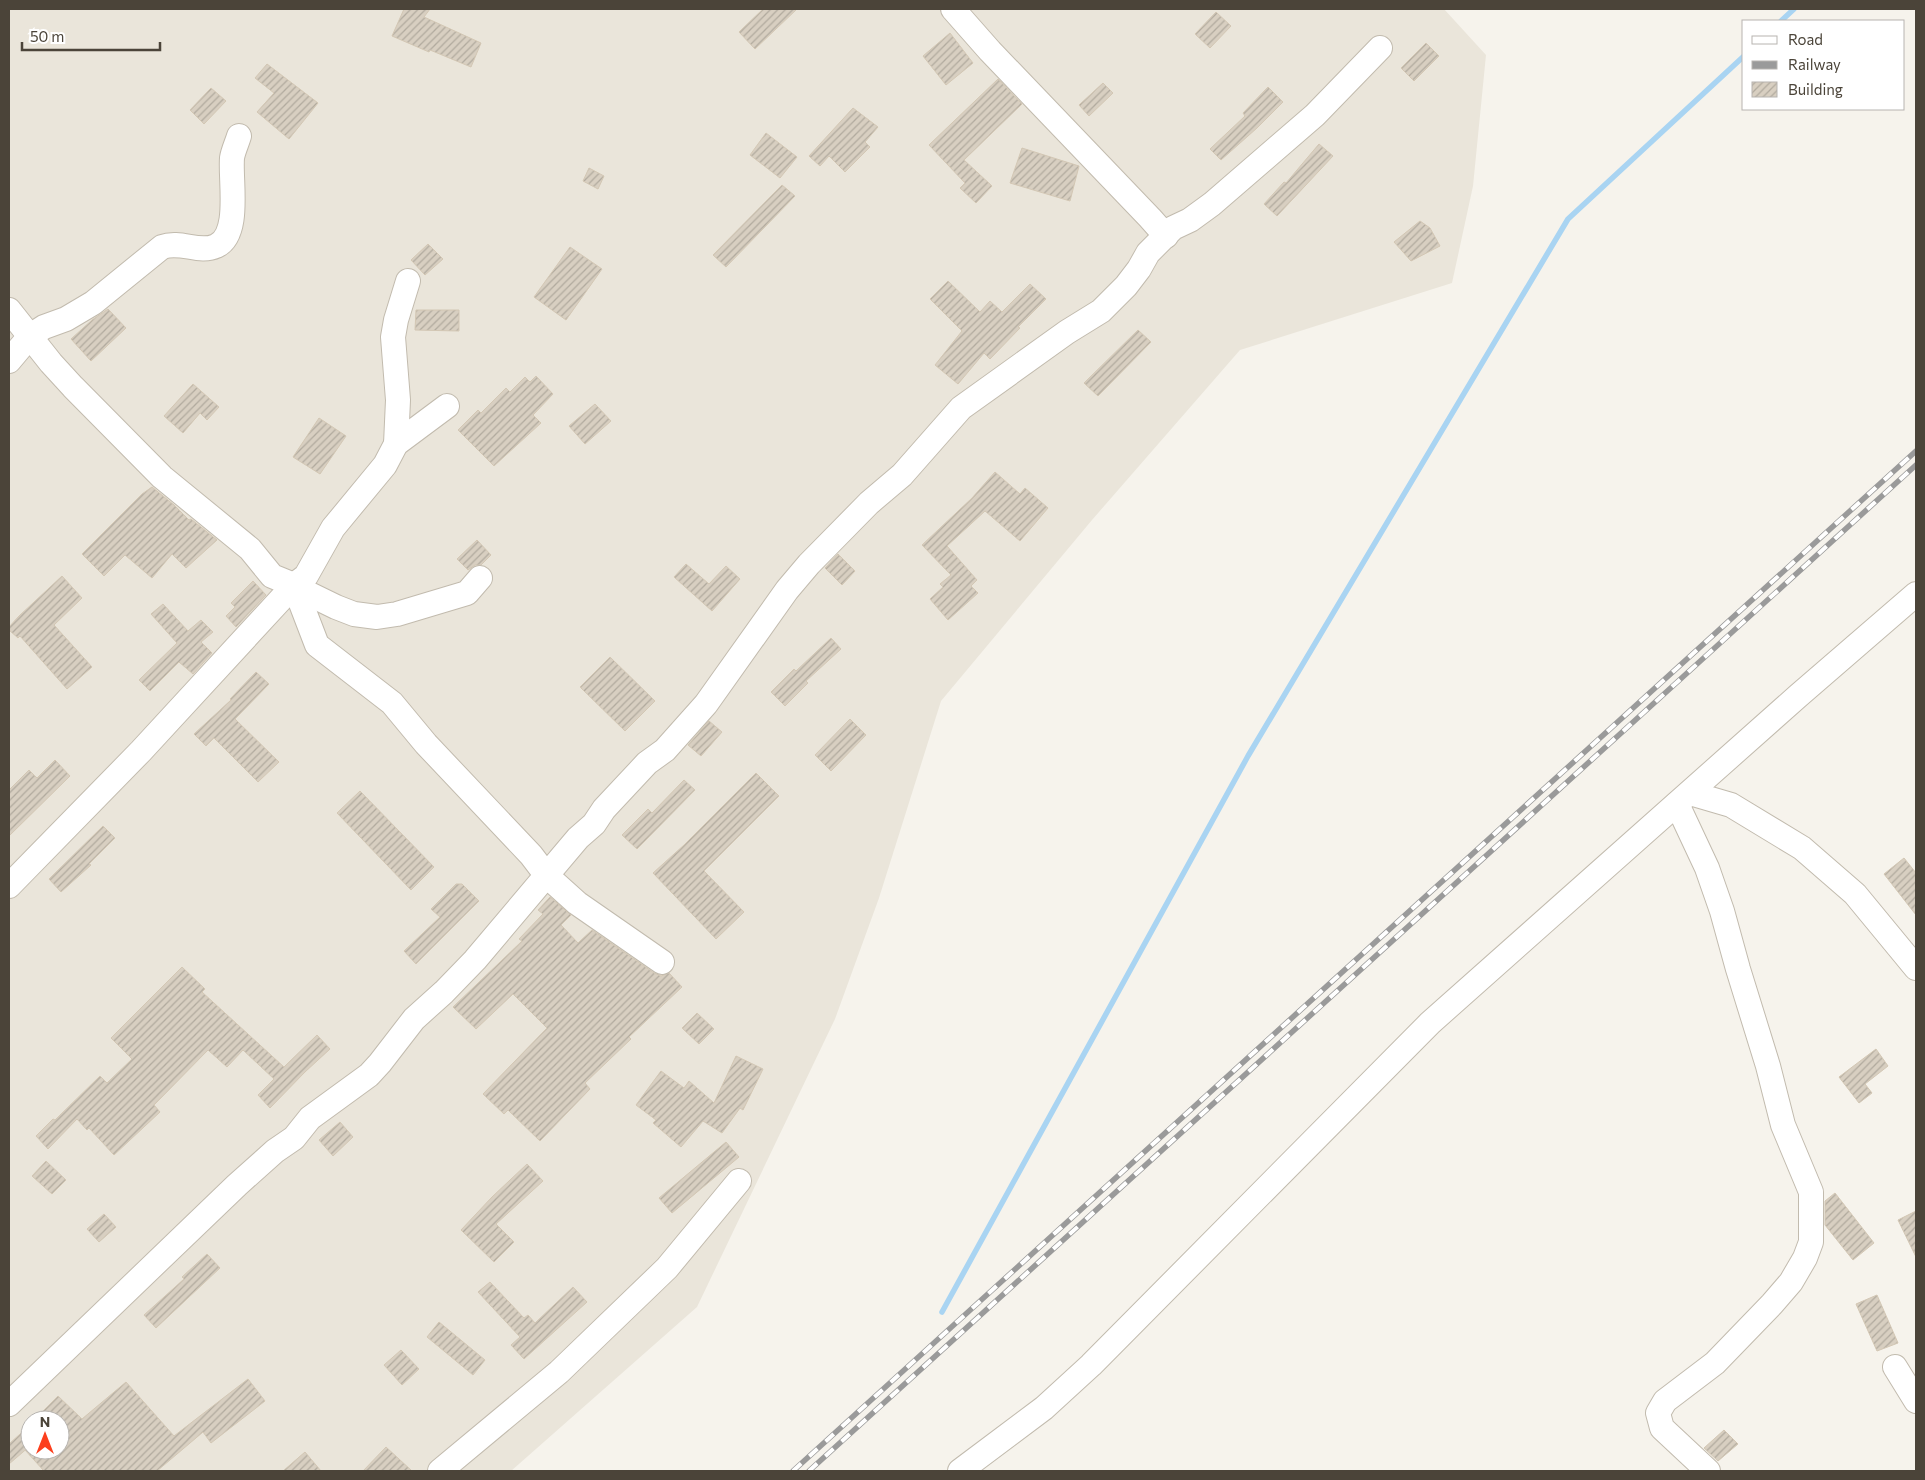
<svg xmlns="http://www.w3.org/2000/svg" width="1925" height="1480" font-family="Commissioner,sans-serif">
<defs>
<pattern id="building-hatch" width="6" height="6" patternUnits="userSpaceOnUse" patternTransform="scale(1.25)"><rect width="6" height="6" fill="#d8cfc1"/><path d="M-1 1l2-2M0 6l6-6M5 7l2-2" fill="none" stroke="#b1aa9e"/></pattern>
</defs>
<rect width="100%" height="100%" fill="#f6f3ec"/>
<path fill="#eae5da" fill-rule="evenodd" d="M9 9H1444L1486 55 1473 186 1452 283 1240 350 1092 520 941 701 879 898 835 1019 697 1307 511 1471H9ZM30 1420H60V1450H30Z"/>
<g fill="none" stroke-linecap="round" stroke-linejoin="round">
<g stroke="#a9d4f2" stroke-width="5.5">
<path d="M1781 21 1794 9"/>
<path d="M942 1312 1248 756 1568 219 1744 56"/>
</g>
</g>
<g fill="url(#building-hatch)" stroke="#d3c7b4">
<path d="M404 9H430L424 17 481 43 471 67 430 50 429 52 392 36Z"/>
<path d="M763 9H797L755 49 739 32Z"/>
<path d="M1216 12 1231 26 1210 48 1195 34Z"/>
<path d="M950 33 973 63 946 85 923 56Z"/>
<path d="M1426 43 1439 56 1414 81 1401 68Z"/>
<path d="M267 64 318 103 289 139 257 112 274 93 255 78Z"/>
<path d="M998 79 1022 104 964 160 992 186 976 203 960 188 965 183 929 145Z"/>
<path d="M1103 83 1113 93 1089 116 1079 105Z"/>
<path d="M1268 87 1283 102 1257 128 1221 160 1210 149 1245 116 1243 113Z"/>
<path d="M211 88 226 101 204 124 190 110Z"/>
<path d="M853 108 878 127 865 142 870 147 845 172 829 156 820 166 809 156Z"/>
<path d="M766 133 797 157 780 178 750 155Z"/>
<path d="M1319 144 1333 156 1277 216 1264 204 1284 182 1286 183Z"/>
<path d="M1022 148 1079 166 1070 201 1010 183Z"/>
<path d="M589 168 604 176 598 189 583 181Z"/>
<path d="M782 185 795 196 726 267 713 255Z"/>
<path d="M1420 221 1430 228 1440 246 1411 261 1394 242Z"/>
<path d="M428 244 443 259 425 275 411 260Z"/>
<path d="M570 247 602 269 566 320 534 297Z"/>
<path d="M948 281 980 312 990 301 1002 312 1030 284 1046 299 1018 327 1020 328 990 359 984 353 958 384 935 365 962 331 930 299Z"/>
<path d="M108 309 126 328 91 361 71 339 92 320Z"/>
<path d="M416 310H459V331L415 330Z"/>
<path d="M1138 330 1151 342 1098 396 1084 383Z"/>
<path d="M536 376 553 394 533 415 541 423 494 466 458 430 478 410 481 413 506 388 510 392 525 377 530 382Z"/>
<path d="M193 384 219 407 207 420 200 413 183 433 164 416Z"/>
<path d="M595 404 611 421 585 444 569 426Z"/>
<path d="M319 418 346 436 320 474 293 457Z"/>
<path d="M995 472 1020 494 1025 488 1048 508 1020 541 985 511 947 546 977 580 971 586 978 593 948 620 930 599 943 587 940 584 951 575 922 545 972 498Z"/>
<path d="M152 487 174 505 189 520 191 519 217 540 186 568 172 554 152 578 125 555 104 576 82 554 142 494Z"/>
<path d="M477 540 491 555 481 565H475L468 570 457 559Z"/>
<path d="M838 554 855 571 842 585 825 568Z"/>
<path d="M686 564 709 584 726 566 740 579 712 611 674 577Z"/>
<path d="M62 576 82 598 54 625 92 667 67 689 20 636 18 638 9 630V627L19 616Z"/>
<path d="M253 581 266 595 236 627 226 616 235 607 231 603Z"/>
<path d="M163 604 188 631 201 620 213 632 201 642 212 653 193 674 179 662 150 691 139 680 177 643 151 614Z"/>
<path d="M831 638 841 649 806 681 808 683 785 706 771 692 794 669 796 671Z"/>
<path d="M610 657 655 701 625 731 580 687Z"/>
<path d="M256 672 269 684 235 719 279 762 258 782 214 738 206 746 194 734 231 700 230 699Z"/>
<path d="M850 719 866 735 831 771 815 755Z"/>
<path d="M709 721 722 732 701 756 688 745Z"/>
<path d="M55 760 70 776 9 836V790L29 770 37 778Z"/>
<path d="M756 773 779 796 704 871 744 912 716 939 653 873 684 845Z"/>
<path d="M684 780 695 790 637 849 622 835 648 809 652 813Z"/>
<path d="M360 791 434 867 411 890 337 813Z"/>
<path d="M103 826 115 838 89 864 91 865 61 892 49 879Z"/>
<path d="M1904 858 1916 873V915L1884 874Z"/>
<path d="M456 884H462L479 901 416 964 404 951 440 917 431 909Z"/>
<path d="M550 897 571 915 561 925 578 943 592 930 654 973 661 976 669 973 682 987 629 1037 631 1039 585 1083 590 1089 540 1141 508 1110 504 1114 483 1094 547 1028 513 994 476 1029 453 1007 522 941 519 939 543 914 538 910Z"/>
<path d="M182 967 205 989 202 992 284 1067 317 1035 330 1049 305 1072 270 1108 258 1095 274 1079 243 1050 227 1067 208 1050 154 1105 160 1112 114 1155 89 1128 87 1130 77 1119 48 1149 36 1136 53 1119 55 1120 100 1076 107 1083 132 1059 111 1038Z"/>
<path d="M697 1013 714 1029 699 1044 682 1028Z"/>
<path d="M1876 1049 1888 1066 1865 1084 1872 1093 1859 1103 1839 1077Z"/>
<path d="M736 1056 763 1069 743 1110 740 1108 722 1133 703 1121 681 1147 653 1123 656 1120 636 1105 661 1071 684 1088 689 1081 714 1103Z"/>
<path d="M340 1122 353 1137 333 1156 319 1140Z"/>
<path d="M726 1142 739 1157 672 1213 659 1198Z"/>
<path d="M46 1161 66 1180 52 1194 32 1176Z"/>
<path d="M527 1164 543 1181 496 1224 514 1242 494 1262 461 1230 492 1197Z"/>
<path d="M1835 1193 1874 1243 1853 1260 1825 1225V1201Z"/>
<path d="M1916 1211V1257L1898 1220Z"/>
<path d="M104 1214 116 1227 99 1242 87 1229Z"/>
<path d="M207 1254 220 1268 156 1328 144 1315 184 1279 182 1277Z"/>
<path d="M490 1282 524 1318 528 1315 535 1323 573 1287 587 1302 524 1359 511 1345 520 1337 478 1292Z"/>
<path d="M1877 1295 1898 1343 1877 1351 1856 1304Z"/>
<path d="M439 1322 485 1360 473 1375 427 1337Z"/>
<path d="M401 1350 419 1369 402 1385 384 1365Z"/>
<path d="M248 1379 265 1401 211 1443 203 1432 157 1471H44L25 1450H60V1420H34L58 1396 82 1419 126 1382 174 1436Z"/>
<path d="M30 1425V1446L9 1464V1444Z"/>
<path d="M1724 1430 1738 1444 1718 1461 1704 1448Z"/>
<path d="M386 1447 412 1471H363Z"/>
<path d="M305 1452 321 1471H283Z"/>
</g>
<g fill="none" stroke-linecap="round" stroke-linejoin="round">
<g stroke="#c2bbae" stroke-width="26">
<g id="minor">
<path d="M953 9 990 51 1150 218 1166 236"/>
<path d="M9 310 51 363 73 387 162 477 250 549 272 576 294 585 317 645 392 703 426 744 531 855 547 876 577 903 662 962"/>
<path d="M9 361 30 336 44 327 66 319 93 303 162 247C181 240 199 254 216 246 241 235 230 181 232 158 233 151 237 143 239 136"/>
<path d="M396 444 398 400 393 337 396 320 408 281"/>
<path d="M295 587 336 607 354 614 377 617 397 614 467 593 480 578"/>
<path d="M1690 793 1731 805 1802 848 1855 894 1916 968"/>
<path d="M1677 804 1707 868 1722 911 1738 969 1768 1066 1783 1125 1811 1192V1242L1805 1258 1791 1282 1772 1304 1715 1363 1665 1401 1658 1413 1662 1428 1708 1471"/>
<path d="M9 886 141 751 294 585 306 576 333 528 385 465 396 444 447 406"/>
<path d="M1895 1367 1916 1401"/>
<path d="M9 1404 237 1185 275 1151 294 1138 310 1118 369 1075 380 1063 414 1019 444 992 475 960 578 838 594 824 604 809 647 763 665 750 706 704 787 590 809 564 869 503 902 475 961 408 1067 332 1101 311 1126 286 1139 269 1148 253 1173 228 1190 220 1212 204 1315 115 1380 48"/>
<path d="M440 1471 559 1372 667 1268 739 1181"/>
<path d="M960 1471 1044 1408 1091 1365 1430 1023 1798 696 1916 594"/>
</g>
</g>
<use href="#minor" stroke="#fff" stroke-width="24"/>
<g stroke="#9a9a9a" stroke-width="5.5">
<g id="rail">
<path d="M793 1471 1916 451"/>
<path d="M809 1471 1916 465"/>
</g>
</g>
<use href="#rail" stroke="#fff" stroke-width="4" stroke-dasharray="11" stroke-linecap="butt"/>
</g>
<rect width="1925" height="1480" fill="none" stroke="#4b4439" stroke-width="20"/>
<rect x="1742" y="20" width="162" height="90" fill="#ffffff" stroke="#b7b4b0"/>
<rect x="1752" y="36" width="25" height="8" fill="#ffffff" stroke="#b7b4b0"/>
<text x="1788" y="45" font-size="15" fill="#4b4439">Road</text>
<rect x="1752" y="61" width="25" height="8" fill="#9a9a9a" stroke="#b7b4b0"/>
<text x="1788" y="70" font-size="15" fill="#4b4439">Railway</text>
<rect x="1752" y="82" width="25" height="15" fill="url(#building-hatch)" stroke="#b7b4b0"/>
<text x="1788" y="95" font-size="15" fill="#4b4439">Building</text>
<g transform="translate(45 1435)"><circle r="24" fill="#ffffff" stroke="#b7b4b0"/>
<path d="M0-4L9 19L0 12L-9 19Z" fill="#fc3f1d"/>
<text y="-8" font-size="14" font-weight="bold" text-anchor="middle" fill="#4b4439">N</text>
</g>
<path d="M22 42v8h138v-8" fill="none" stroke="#4b4439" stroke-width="2.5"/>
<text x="30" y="42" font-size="15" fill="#4b4439" stroke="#ffffff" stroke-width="4" paint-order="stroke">50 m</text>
</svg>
